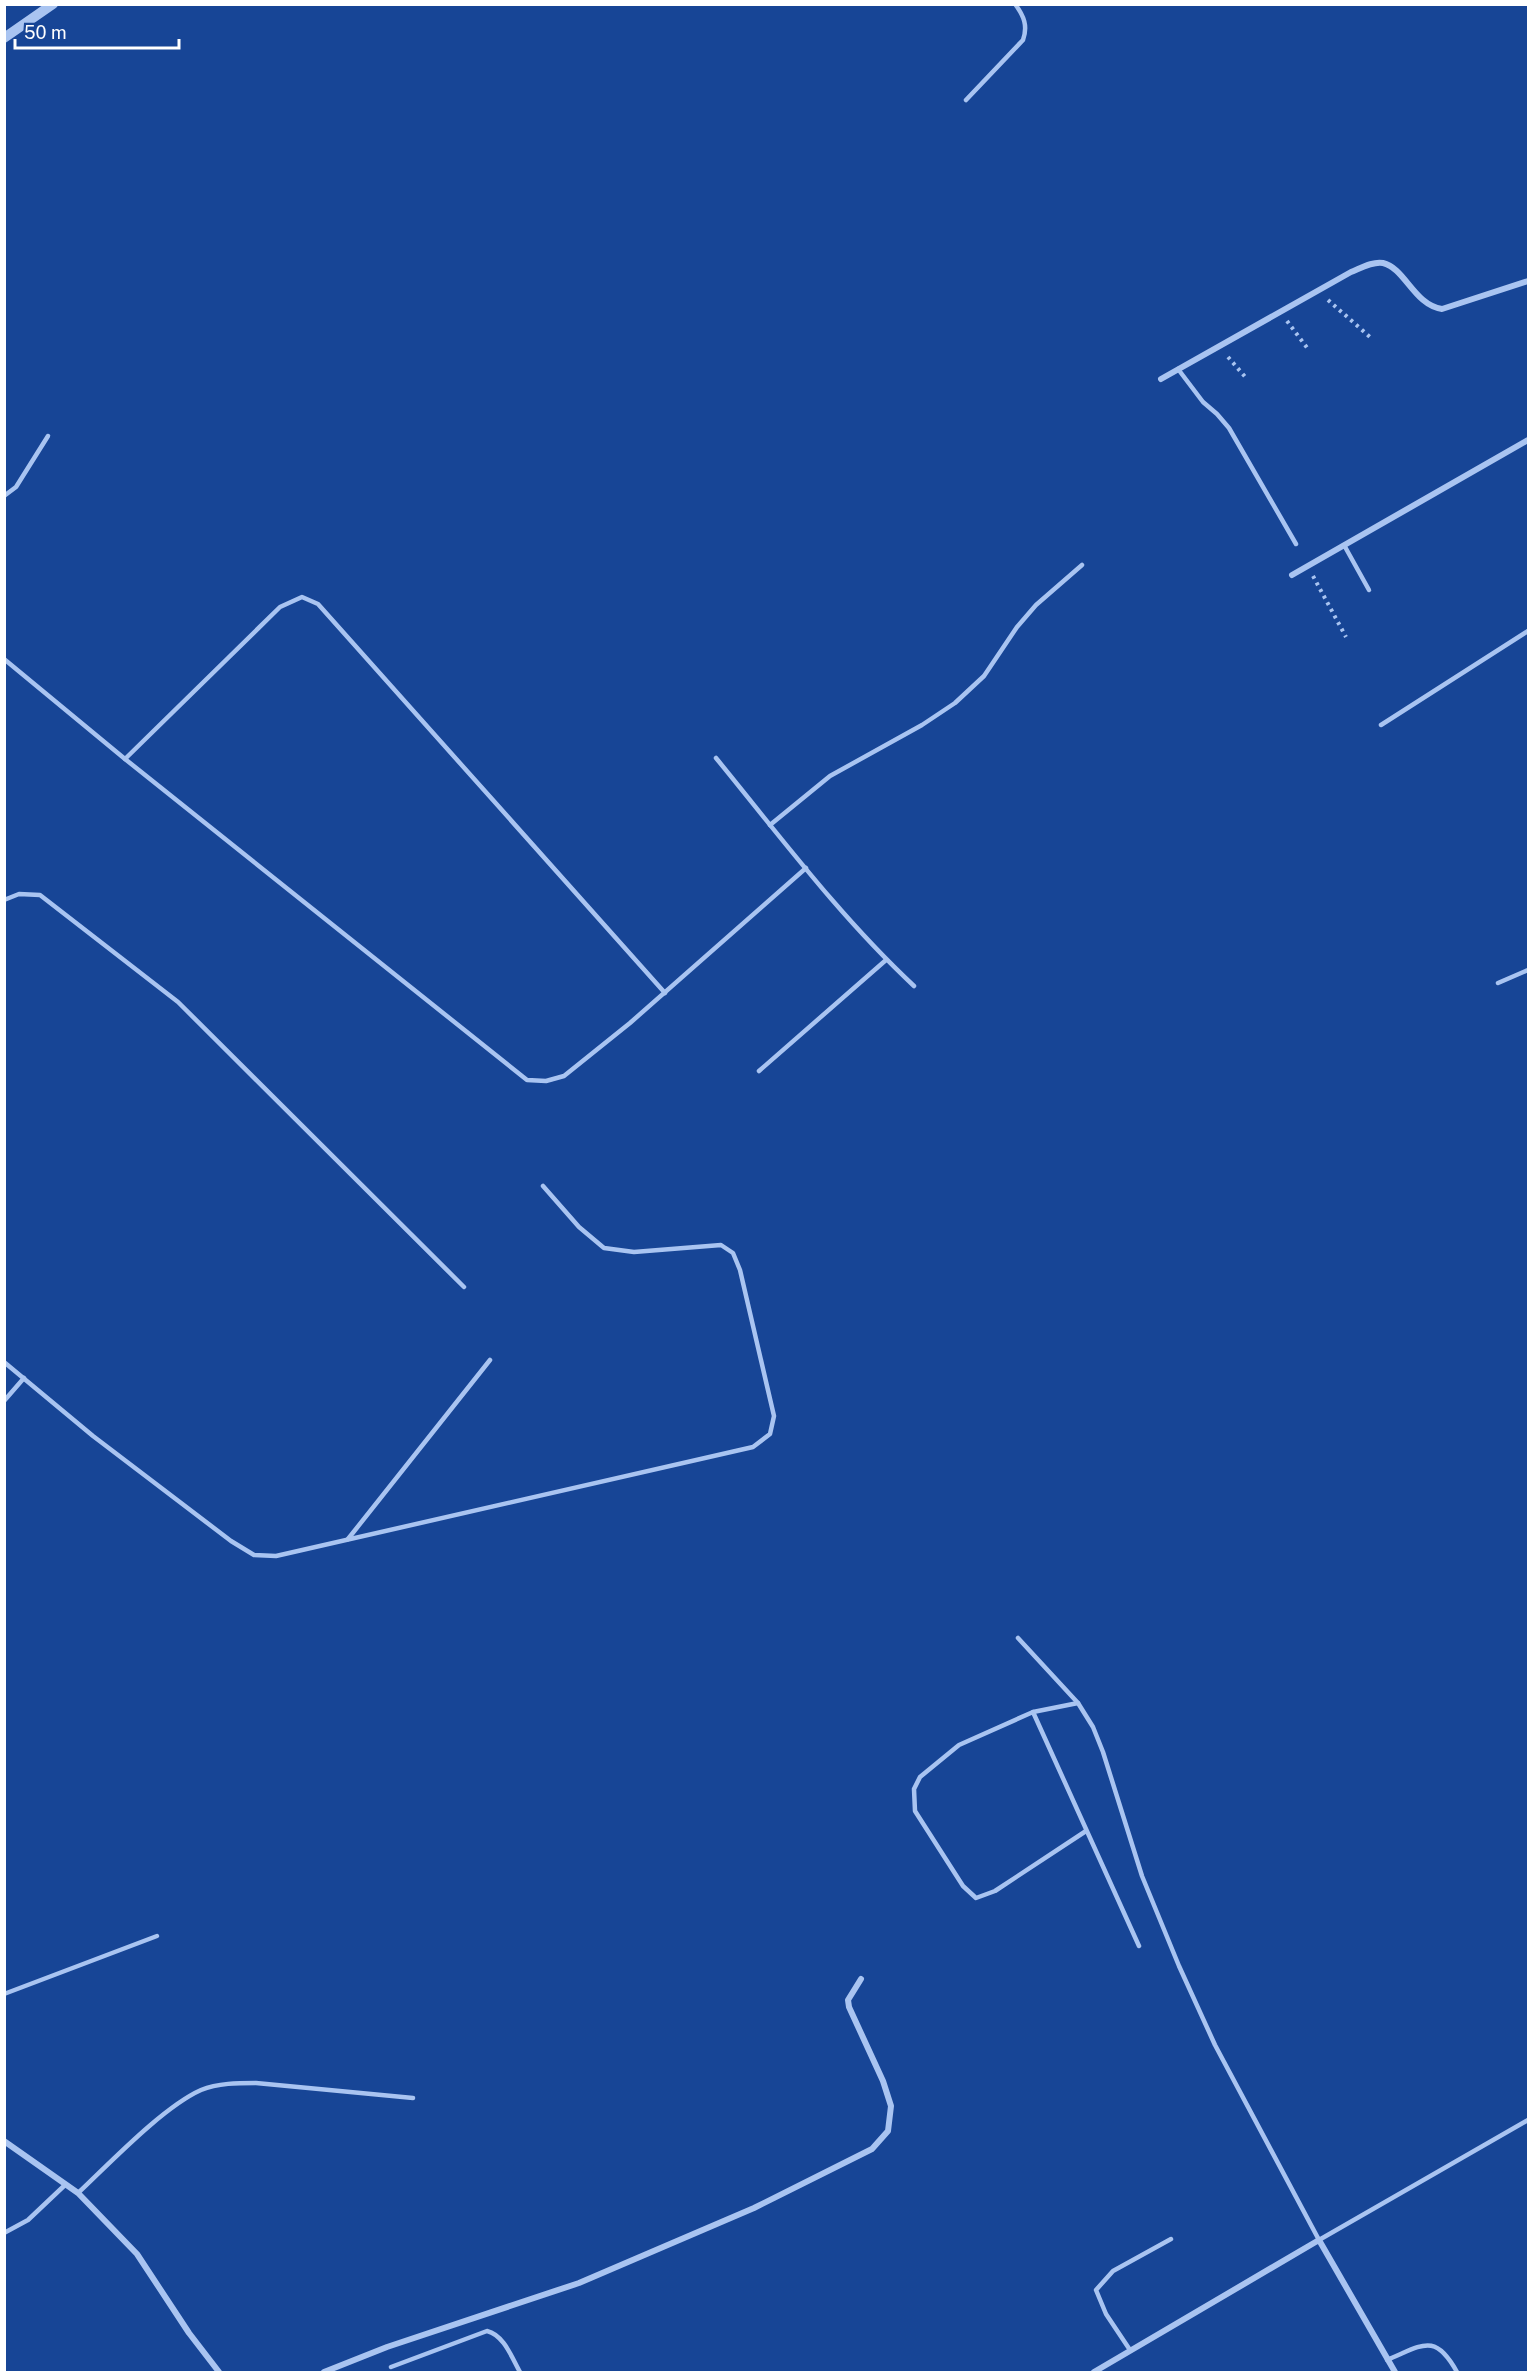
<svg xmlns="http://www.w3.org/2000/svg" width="1533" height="2377" font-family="'Public Sans',sans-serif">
<rect width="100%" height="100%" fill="#174596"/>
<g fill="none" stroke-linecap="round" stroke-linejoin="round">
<g stroke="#a9c4f1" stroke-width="4" stroke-dasharray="3 4.5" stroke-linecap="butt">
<path d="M1328 300 1370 337"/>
<path d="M1287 321 1308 349"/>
<path d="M1228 357 1247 379"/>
<path d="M1313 576 1346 637"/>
</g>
<g stroke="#a9c4f1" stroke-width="4.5">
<path d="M966 100 1023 40C1028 26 1024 16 1015 4"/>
<path d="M1178 369 1203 402 1217 414 1229 428 1296 544"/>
<path d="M4 496 16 487 48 436"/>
<path d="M1344 545 1369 590"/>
<path d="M4 659 125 759 280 607 302 597 318 604 665 993"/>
<path d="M1381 725 1528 631"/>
<path d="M716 758C779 835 840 917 914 986"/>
<path d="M125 759 527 1080 546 1081 564 1076 630 1023 806 868"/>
<path d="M770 825 830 776 922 725 955 703 984 676 1017 627 1036 605 1082 565"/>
<path d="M4 900 19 894 40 895 178 1002 464 1287"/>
<path d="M1498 983 1528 970"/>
<path d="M759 1071 886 960"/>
<path d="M4 1362 93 1436 231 1541 254 1555 276 1556 753 1447 770 1434 774 1416 740 1270 733 1253 721 1245 634 1252 604 1248 579 1227 543 1186"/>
<path d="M4 1401 24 1378"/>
<path d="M348 1539 490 1360"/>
<path d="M1018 1638 1078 1703 1093 1727 1103 1752 1142 1876 1179 1966 1215 2045 1319 2240 1528 2120"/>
<path d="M1078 1703 1033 1712 959 1745 920 1777 914 1789 915 1811 963 1886 976 1898 995 1891 1086 1831"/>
<path d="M1033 1712 1139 1946"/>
<path d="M4 1994 157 1936"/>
<path d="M78 2193C110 2163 163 2107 201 2090 218 2083 238 2083 256 2083L413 2098"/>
<path d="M4 2233 28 2220 65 2185"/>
<path d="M1130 2350 1106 2314 1096 2290 1113 2271 1171 2239"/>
<path d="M1387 2360C1423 2345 1435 2332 1457 2372"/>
<path d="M391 2367 487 2331C504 2335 512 2358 520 2372"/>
</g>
<g stroke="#a9c4f1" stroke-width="6">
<path d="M1161 379 1351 272C1361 268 1373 261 1383 263 1405 268 1414 305 1442 309L1528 281"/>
<path d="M1292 575 1528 440"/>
<path d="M4 2141 78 2193 137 2254 189 2333 219 2372"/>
<path d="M324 2372 387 2347 579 2283 754 2208 872 2149 888 2131 891 2106 883 2081 849 2007 848 2000 861 1979"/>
<path d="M1094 2372 1319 2240 1395 2372"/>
</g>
<path stroke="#a9c4f1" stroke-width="10" d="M4 38 53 4"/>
</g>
<rect width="1533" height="2377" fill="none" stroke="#ffffff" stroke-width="12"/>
<path d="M15 39v9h164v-9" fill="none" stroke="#ffffff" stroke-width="3"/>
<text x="24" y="39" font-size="18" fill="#ffffff" stroke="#174596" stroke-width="4.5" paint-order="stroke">50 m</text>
</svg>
